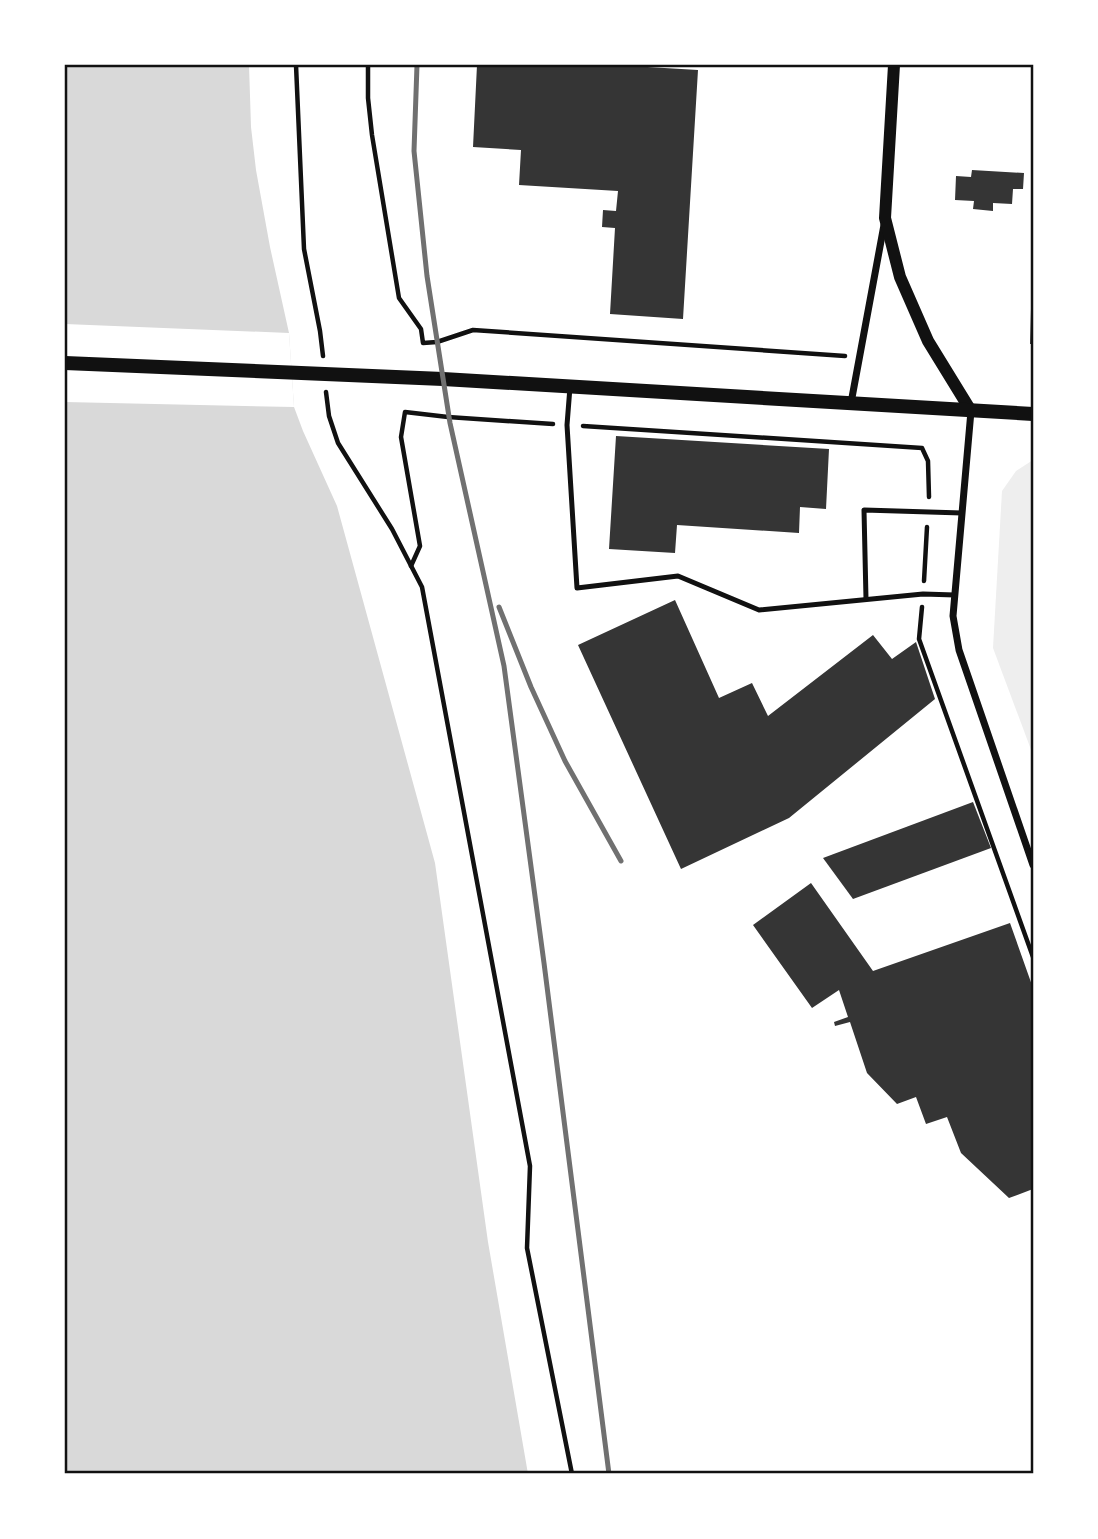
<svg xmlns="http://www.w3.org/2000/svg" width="1098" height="1539" font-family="'Varela Round',sans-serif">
<rect width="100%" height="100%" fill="#fff"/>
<path fill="#eee" d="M1033 460V755L993 648 1002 491 1016 471Z"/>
<path fill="#d9d9d9" d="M65 65H249L251 127 256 170 270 247 289 333 294 407 303 431 337 506 435 863 488 1242 528 1474H65Z"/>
<path fill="#fff" d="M65 324 289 333 294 407 65 402Z"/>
<g fill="#353535">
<path d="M477 65H614L698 70 683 319 610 314 615 228 602 227 603 210 616 211 618 191 519 185 521 150 473 147Z"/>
<path d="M972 170 1024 173 1023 189H1013L1012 204 993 203V211L973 209 974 201 955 200 956 176 971 177Z"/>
<path d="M1031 309H1033V353H1031V344H1030Z"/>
<path d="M616 436 829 449 826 509 800 507 799 533 677 525 675 553 609 549Z"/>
<path d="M675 600 719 698 752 683 768 716 873 635 892 659 916 642 935 699 789 818 681 869 578 645Z"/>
<path d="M973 802 991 848 853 899 823 858Z"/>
<path d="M811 883 873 971 1010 923 1033 988V1189L1009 1198 961 1153 947 1117 926 1124 916 1097 897 1104 867 1073 850 1022 835 1026 834 1022 848 1017 839 990 812 1008 753 925Z"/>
</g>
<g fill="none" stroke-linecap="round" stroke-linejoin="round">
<g stroke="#111" stroke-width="4.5">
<path d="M296 65 304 249 320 331 323 356"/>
<path d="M368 65V98L372 135 399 298 421 329 423 343 437 342 473 330 845 356"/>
<path d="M326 392 329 416 338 443 392 529 422 587 530 1166 527 1248 572 1474"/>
<path d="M583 426 922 448 928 461 929 497"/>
<path d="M411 566 420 546 401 437 405 412 448 417 553 424"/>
<path d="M924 581 927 527"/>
<path d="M922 607 919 639 1033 957"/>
</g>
<g stroke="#111" stroke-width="5">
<path d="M570 387 567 425 577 588 678 576 759 610 923 594 955 595"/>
<path d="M866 599 864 510 962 513"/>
</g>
<g stroke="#111" stroke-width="7">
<path d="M851 403 884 225"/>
<path d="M971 411 953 616 959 650 1033 865"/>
</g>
<path stroke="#111" stroke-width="12" d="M894 65 885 218 900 277 928 341 971 411"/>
<path stroke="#111" stroke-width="14" d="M65 363 443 379 1033 414"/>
<g stroke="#707070" stroke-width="5">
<path d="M417 65 414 151 427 276 450 423 504 666 544 963 609 1474"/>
<path d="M499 607 531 687 565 761 621 861"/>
</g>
</g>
<rect width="1098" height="1539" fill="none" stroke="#ffffff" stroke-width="133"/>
<rect x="66" y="66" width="966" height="1406" fill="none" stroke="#111" stroke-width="2.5"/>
</svg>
